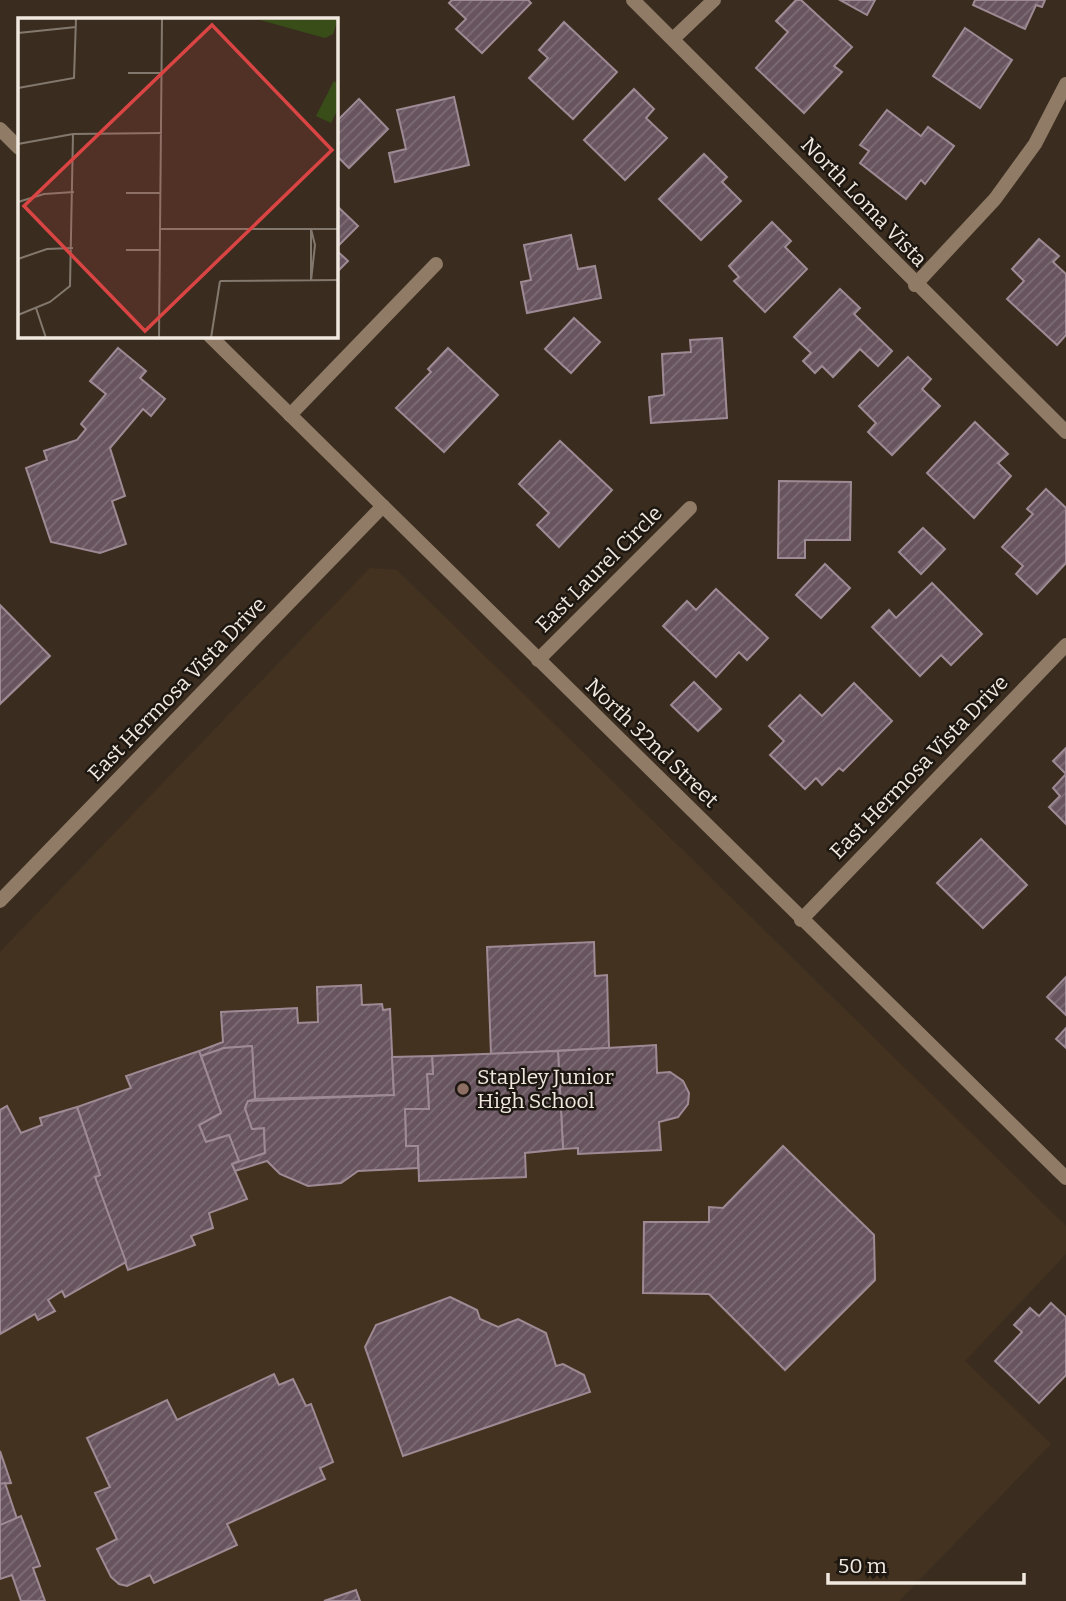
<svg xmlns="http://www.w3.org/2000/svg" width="1066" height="1601" font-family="Bitter,serif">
<defs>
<pattern id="building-hatch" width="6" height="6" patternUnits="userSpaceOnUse" patternTransform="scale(1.75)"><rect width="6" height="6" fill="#67545e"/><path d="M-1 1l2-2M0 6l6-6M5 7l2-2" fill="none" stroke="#7d6d75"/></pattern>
</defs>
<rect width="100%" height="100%" fill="#3a2d20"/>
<path fill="#443220" d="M370 568 397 570 1066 1226V1254L965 1361 1051 1444 899 1601H0V952Z"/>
<g fill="url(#building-hatch)" stroke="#9e8a94" stroke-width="2">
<path d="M452 0H528L531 3 482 53 456 29 466 19 449 3Z"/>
<path d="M796 0H801L852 47 834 66 842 72 804 113 756 68 788 32 776 21Z"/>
<path d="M840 0H875L867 15Z"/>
<path d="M975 0H1045L1042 7 1036 5 1025 29 973 5Z"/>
<path d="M564 22 617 72 573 119 529 78 548 58 539 50Z"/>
<path d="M965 28 1012 60 980 108 933 76Z"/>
<path d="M634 89 654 109 646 118 667 138 625 180 584 140Z"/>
<path d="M454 97 469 165 395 182 389 153 406 149 397 110Z"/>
<path d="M359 99 388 129 349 168 336 155V122Z"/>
<path d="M887 110 921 136 928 127 954 146 925 184 921 180 906 199 860 163 869 151 860 145Z"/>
<path d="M704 154 727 177 722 182 741 201 701 240 659 199Z"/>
<path d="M336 205 358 226 336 248Z"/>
<path d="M772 222 791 241 785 247 807 269 765 312 734 281 739 277 729 266Z"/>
<path d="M571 235 578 269 595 266 601 298 527 313 521 282 531 280 524 245Z"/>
<path d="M1039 239 1059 256 1053 262 1066 274V335L1057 345 1007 299 1024 281 1012 269Z"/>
<path d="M336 250 348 261 336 273Z"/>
<path d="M840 289 860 308 854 314 892 351 878 366 860 349 833 377 822 366 815 373 803 361 811 353 794 337Z"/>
<path d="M574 318 600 342 571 373 545 349Z"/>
<path d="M722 338 727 418 651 423 649 397 664 395 662 354 691 352 690 340Z"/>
<path d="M118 348 146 371 140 378 165 399 151 416 143 409 110 448 125 496 112 501 126 544 100 553 51 542 26 468 47 460 44 451 77 440 86 429 81 424 106 394 90 381Z"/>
<path d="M448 348 498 395 444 452 396 408 431 372 428 369Z"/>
<path d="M908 357 931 379 922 389 940 406 892 455 868 432 876 423 859 406Z"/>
<path d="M975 422 1008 454 998 463 1011 476 974 518 927 473Z"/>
<path d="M560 441 612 490 559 547 537 525 549 513 519 484Z"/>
<path d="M779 481 851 482 850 540H805V558H778Z"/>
<path d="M1046 489 1066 508V563L1037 594 1016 574 1023 566 1002 547 1033 514 1027 509Z"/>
<path d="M923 528 945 549 921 574 899 552Z"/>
<path d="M825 564 850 588 821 618 796 595Z"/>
<path d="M932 583 982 634 951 665 941 655 920 676 872 627 889 610 896 618Z"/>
<path d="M716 589 768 638 747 660 739 652 716 677 663 626 687 601 696 610Z"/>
<path d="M0 605 50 656 0 704Z"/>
<path d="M694 682 721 709 698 731 671 705Z"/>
<path d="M854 683 892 721 843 771 839 768 822 785 816 778 805 789 770 755 784 741 769 726 800 695 822 716Z"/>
<path d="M1066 748V824L1049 807 1060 796 1053 788 1066 774 1053 761Z"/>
<path d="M981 839 1027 885 983 928 937 883Z"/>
<path d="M594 942 595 976 607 975 609 1048 491 1054 487 947Z"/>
<path d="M1066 977V1015L1047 997Z"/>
<path d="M361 985 362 1005 382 1004 383 1010 390 1009 394 1095 255 1099 252 1046 224 1048 201 1056 199 1051 223 1042 221 1012 297 1008 298 1023 318 1022 317 987Z"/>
<path d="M1066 1028V1048L1056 1039Z"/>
<path d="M656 1045 657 1073 670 1072 683 1081 689 1093 688 1104 678 1117 659 1122 661 1150 578 1154V1148L563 1149 558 1051Z"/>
<path d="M252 1046 255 1099 248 1101 245 1108 252 1129 264 1128 265 1153 239 1163 229 1135 206 1142 199 1125 221 1113 201 1056 224 1048Z"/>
<path d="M199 1051 221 1113 199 1125 206 1142 229 1135 239 1161 232 1164 247 1199 209 1213 213 1228 191 1236 195 1245 128 1270 95 1177 100 1175 77 1107 131 1088 126 1076Z"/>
<path d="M558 1051 563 1149 525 1153 526 1177 419 1181 418 1146H406L405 1109H429L427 1074H433L432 1056Z"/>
<path d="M432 1056 433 1074H427L429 1109H405L406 1146H418V1168L358 1171 341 1183 308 1186 280 1174 267 1161 235 1171 232 1164 265 1153 264 1128 252 1129 245 1108 248 1101 394 1095 392 1057Z"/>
<path d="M7 1106 21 1133 42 1125 40 1118 77 1107 100 1175 95 1177 126 1262 65 1297 62 1291 48 1300 55 1311 38 1320 35 1314 0 1334V1110Z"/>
<path d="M783 1146 874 1235 875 1280 785 1370 709 1294 643 1293 644 1222H709V1207L723 1208Z"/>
<path d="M450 1297 477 1310 480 1319 498 1327 518 1319 546 1333 556 1366 563 1364 584 1375 590 1392 403 1456 365 1347 376 1325Z"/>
<path d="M1051 1303 1066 1317V1375L1039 1403 995 1361 1022 1332 1014 1325 1030 1308 1039 1316Z"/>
<path d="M274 1374 279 1385 293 1379 306 1406 311 1404 333 1462 320 1468 325 1479 227 1524 237 1545 154 1583 150 1575 127 1586 119 1584 111 1577 97 1549 117 1539 95 1493 110 1487 87 1438 167 1400 177 1420Z"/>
<path d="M0 1451 11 1483 0 1484Z"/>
<path d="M5 1483 17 1519 0 1525V1484Z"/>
<path d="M21 1516 40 1566 33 1568 45 1601H21L12 1575 0 1579V1525Z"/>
<path d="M356 1590 360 1601H324Z"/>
</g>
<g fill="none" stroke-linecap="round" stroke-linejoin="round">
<g stroke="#907b66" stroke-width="14">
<path d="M633 0 1066 432"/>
<path d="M673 39 714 0"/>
<path d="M915 285 995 199 1035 144 1066 84"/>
<path d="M290 415 436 264"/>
<path d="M538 660 690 508"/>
<path d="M0 901 383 506"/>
</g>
<g stroke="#907b66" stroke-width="14">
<path d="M0 129 19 148"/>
<path d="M210 336 1066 1178"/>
<path d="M801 920 1066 645"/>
</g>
</g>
<circle fill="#8d6e63" stroke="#1d1711" stroke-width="2.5" cx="463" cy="1089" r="7"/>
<g text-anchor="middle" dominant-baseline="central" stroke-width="5" stroke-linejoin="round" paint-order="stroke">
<g font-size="21" fill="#f1e9e0" stroke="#1d1711">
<text transform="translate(864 202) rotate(46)">North Loma Vista</text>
<text transform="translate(599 569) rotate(-45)">East Laurel Circle</text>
<text transform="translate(177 689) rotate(-46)">East Hermosa Vista Drive</text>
<text transform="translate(652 743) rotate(44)">North 32nd Street</text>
<text transform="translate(919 767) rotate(-46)">East Hermosa Vista Drive</text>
</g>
<g font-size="21" fill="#f1e9e0" stroke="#1d1711" text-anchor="start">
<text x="477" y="1077">Stapley Junior<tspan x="477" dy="24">High School</tspan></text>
</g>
</g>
<g transform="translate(18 18)">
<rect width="320" height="320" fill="#3a2d20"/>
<path d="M320 1 315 16 307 20 242 2Z" fill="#394d18"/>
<path d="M316 63 320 66V91L313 105 298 98Z" fill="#394d18"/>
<path fill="none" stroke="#83786d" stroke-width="2" d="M0 15 58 9M110 55H144M0 70 56 60 58 1M0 126 55 116 144 115M108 175H143M0 184 26 176 56 174M143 211H321M293 211 297 227 293 263M293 211V263M108 232H142M0 241 29 231 55 230M202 263 321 262M18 290 28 320M0 297 32 284 52 268 55 116M141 320 144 1M193 320 202 263"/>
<path fill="#da4544" fill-opacity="0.15" stroke="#da4544" stroke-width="3.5" d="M194 7 314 132 127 313 6 188Z"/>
<rect width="320" height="320" fill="none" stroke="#f1e9e0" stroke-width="3.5"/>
</g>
<path d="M828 1573v10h196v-10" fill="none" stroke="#f1e9e0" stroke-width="3.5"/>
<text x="838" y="1573" font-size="21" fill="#f1e9e0" stroke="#1d1711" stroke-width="5" paint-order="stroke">50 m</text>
</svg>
